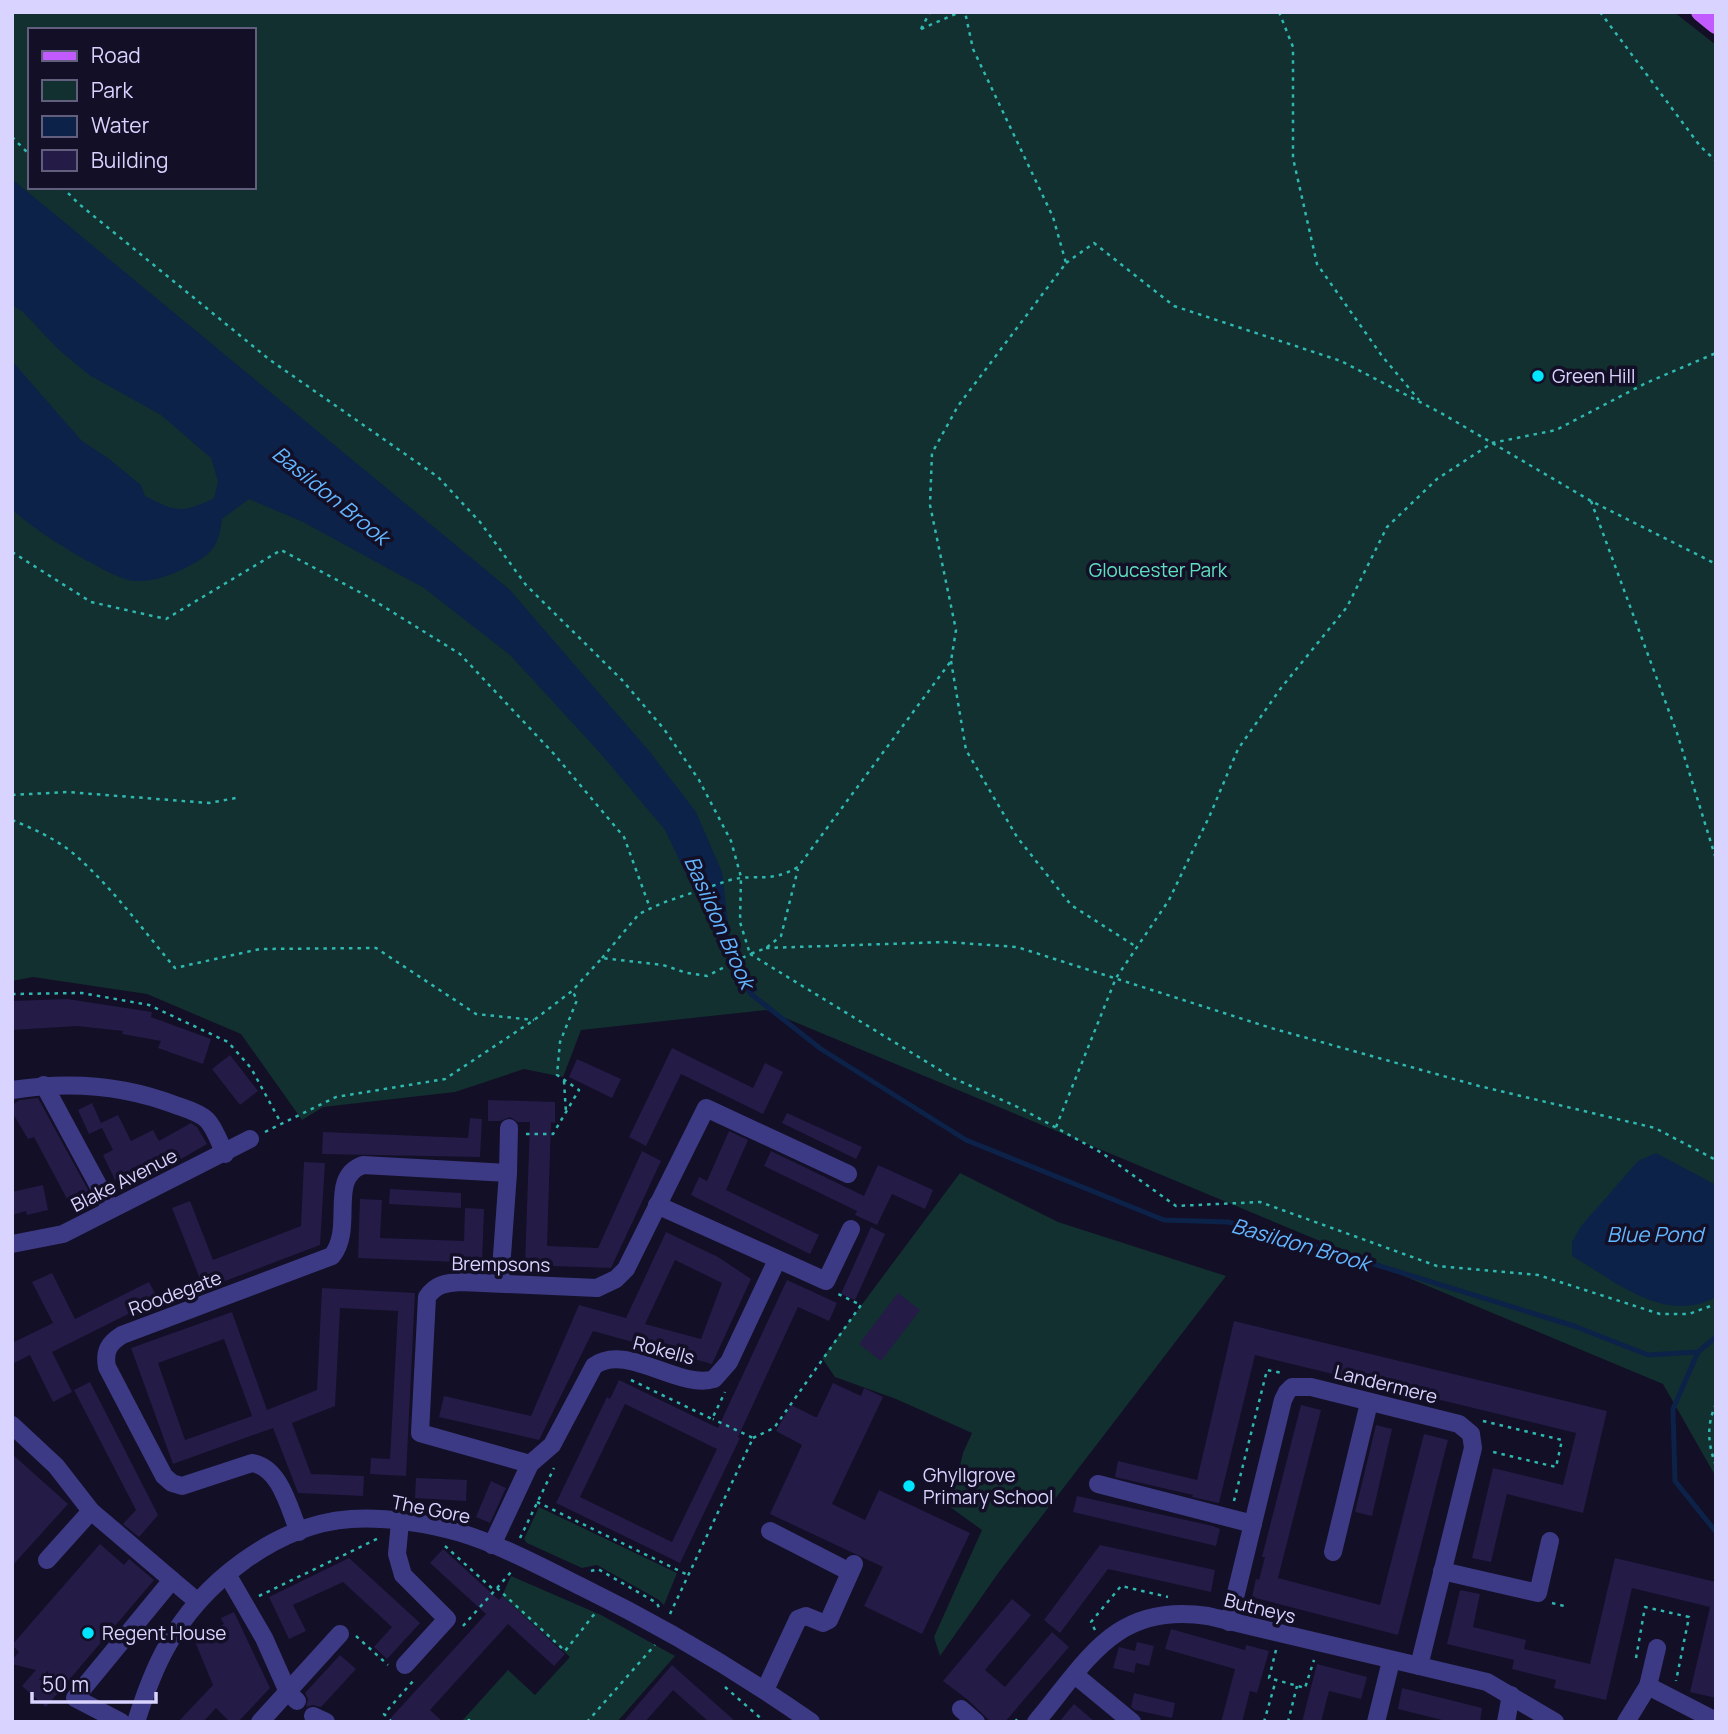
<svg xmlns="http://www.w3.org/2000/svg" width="1728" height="1734" font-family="Manrope,sans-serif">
<rect width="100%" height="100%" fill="#130f26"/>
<g fill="#12302f" fill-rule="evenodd">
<path d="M12 12H1674L1716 45V1477L1663 1384 766 1010 581 1030 563 1077 524 1069 455 1092 323 1107 302 1120 241 1034 147 994 33 977 12 981ZM30 30H254V187H30Z"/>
<path d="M960 1173 1058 1222 1226 1276 999 1572 940 1656 934 1637 982 1530 950 1507 963 1453 972 1433 896 1399 835 1377 822 1358Z"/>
<path d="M539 1507 677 1573 664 1605 659 1600 597 1565 582 1568 527 1543 524 1539Z"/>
<path d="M511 1576 601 1615 675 1656 617 1722H461L508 1670 535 1695 570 1657 502 1596Z"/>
</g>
<g fill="#0c2248">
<path d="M12 179 509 589 650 752 696 812 722 872 731 948 743 970 758 990 751 994 708 920 665 830 601 754 510 655 424 588 303 522 249 499 222 519C219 545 213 553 191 565 172 575 155 582 134 581 111 579 28 527 12 509V361L82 441 108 458 141 485 145 496C176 512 182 514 214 498L218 481 211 458 161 415 89 375 59 350 23 312 12 305Z"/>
<path d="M1656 1153 1716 1185V1297C1665 1325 1615 1281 1572 1256V1242L1581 1226 1638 1161Z"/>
</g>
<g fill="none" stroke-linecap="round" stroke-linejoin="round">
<g stroke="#0c2248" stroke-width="5">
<path d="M748 989 751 994 821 1049 966 1140 1164 1220 1228 1222 1273 1233 1574 1326 1648 1355 1698 1352 1716 1337"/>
<path d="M1698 1352 1673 1409 1675 1481 1716 1532"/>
</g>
</g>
<g fill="#241b47" fill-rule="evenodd">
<path d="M67 999 152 1012 151 1017 211 1039 203 1064 158 1048 161 1041 122 1034 123 1031 77 1026 12 1030V1001Z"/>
<path d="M672 1048 753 1088 765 1063 783 1072 763 1114 681 1074 646 1146 629 1137Z"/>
<path d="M230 1055 258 1091 240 1105 212 1069Z"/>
<path d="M577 1059 621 1079 612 1098 569 1077Z"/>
<path d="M38 1098 93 1199 73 1210 34 1137 28 1139 12 1112V1105L20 1100Z"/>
<path d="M488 1100 555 1102V1123L551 1122 547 1246 598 1248 642 1151 661 1161 611 1268 525 1265 530 1122H518L510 1117 500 1121H488Z"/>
<path d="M92 1103 101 1123 118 1115 131 1141 153 1130 159 1141 191 1123 197 1127 207 1144 181 1159 176 1150 115 1180 103 1155 113 1150 102 1128 89 1134 78 1110Z"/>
<path d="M787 1113 862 1147 856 1159 782 1123Z"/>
<path d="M470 1118 482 1119 480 1157 322 1154 323 1132 468 1138Z"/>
<path d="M729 1131 748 1140 726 1190 819 1235 810 1254 691 1195 699 1177 707 1181Z"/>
<path d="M771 1151 864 1196 878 1165 933 1190 925 1209 892 1194 877 1225 855 1215 857 1211 764 1166Z"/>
<path d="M304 1162 325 1163 320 1245 204 1289 172 1208 190 1201 213 1260 301 1226Z"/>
<path d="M43 1185 48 1210 27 1215 26 1211 12 1215V1192Z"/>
<path d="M390 1189 461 1193V1208L389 1204Z"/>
<path d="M360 1199 382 1200 380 1238 464 1241 465 1208 484 1209 482 1263 358 1258Z"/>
<path d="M871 1227 885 1234 855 1300 841 1294Z"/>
<path d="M666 1232 718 1257 751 1279 712 1364 593 1331 539 1440 439 1417 444 1396 531 1416 579 1305 626 1318ZM675 1260 722 1283 701 1339 645 1324Z"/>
<path d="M52 1273 75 1319 149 1282 158 1299 52 1352 72 1392 53 1402 30 1355 12 1364V1343L53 1323 32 1282Z"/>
<path d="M787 1280 837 1303 829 1321 798 1307 738 1437 740 1438 680 1563 556 1503 607 1397 610 1399 619 1380 718 1428ZM625 1404 717 1449 672 1542 580 1497Z"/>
<path d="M322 1288 415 1293 406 1476 370 1474 371 1458 390 1459 398 1311 340 1308 335 1406 292 1423 311 1474 364 1476 363 1496 298 1493 273 1428 173 1464 131 1348 232 1312 267 1410 317 1390ZM224 1339 252 1416 185 1440 158 1363Z"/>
<path d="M898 1293 920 1310 881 1361 859 1344Z"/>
<path d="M1234 1321 1607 1411 1583 1513 1507 1494 1491 1562 1472 1558 1493 1468 1563 1485 1576 1433 1255 1355 1219 1503 1192 1497 1193 1495 1115 1477 1118 1461 1197 1480Z"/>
<path d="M90 1382 158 1515 139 1537 123 1524 136 1510 74 1390Z"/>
<path d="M833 1383 861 1396 864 1388 883 1397 832 1504 865 1520 879 1490 970 1533 922 1634 864 1606 883 1567 770 1514 802 1445 776 1431 791 1405 815 1417H817Z"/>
<path d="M1301 1405 1321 1410 1278 1578 1380 1605 1424 1434 1448 1440 1398 1635 1252 1597 1256 1579 1259 1580 1265 1557H1262Z"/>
<path d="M1376 1425 1392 1429 1372 1516 1355 1512Z"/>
<path d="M12 1454 68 1504 12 1566Z"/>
<path d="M416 1478 467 1480 466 1501 415 1498Z"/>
<path d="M491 1481 506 1488 490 1523 476 1517Z"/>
<path d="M1077 1496 1213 1526 1220 1529 1216 1546 1073 1512Z"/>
<path d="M100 1544 124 1565 129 1559 154 1580 46 1707 22 1686 36 1670 12 1664V1660L19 1652 12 1645Z"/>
<path d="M1100 1545 1215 1570 1211 1592 1108 1569 1060 1633 1044 1620Z"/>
<path d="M443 1549 499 1600 502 1596 565 1654 554 1666 508 1624 430 1710 443 1722H387L486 1614 430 1563Z"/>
<path d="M349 1558 420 1623 387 1659 374 1647 392 1627 343 1582 293 1605 306 1631 289 1639 269 1597Z"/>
<path d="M1615 1558 1716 1582V1698L1690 1692 1710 1607 1632 1588 1606 1700 1554 1688 1556 1680 1512 1669 1514 1660 1447 1644 1460 1590 1480 1594 1473 1627 1526 1640 1524 1649 1590 1664Z"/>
<path d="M1012 1599 1031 1615 985 1670 1005 1687 1052 1632 1069 1647 1005 1722H991L968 1700 943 1681Z"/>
<path d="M234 1612 270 1688 238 1722H230L216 1708 203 1722H178L213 1685 193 1637 224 1624 221 1618Z"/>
<path d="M1171 1629 1245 1650 1246 1645 1269 1651 1257 1693 1250 1691 1242 1722H1221L1235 1669 1165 1649Z"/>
<path d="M1137 1642 1154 1646 1149 1666 1136 1663 1134 1673 1113 1668 1119 1647 1135 1651Z"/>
<path d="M340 1655 356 1669 321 1707 313 1705 306 1707 308 1699 305 1693Z"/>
<path d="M1317 1664 1367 1677 1361 1699 1329 1691 1321 1722H1302Z"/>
<path d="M672 1665 736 1722H709L673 1690 645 1722H623Z"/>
<path d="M1402 1688 1482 1708 1480 1722H1450L1398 1709Z"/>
<path d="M1134 1693 1175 1703 1172 1718 1135 1710 1131 1707Z"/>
<path d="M1074 1704 1095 1722H1059Z"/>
</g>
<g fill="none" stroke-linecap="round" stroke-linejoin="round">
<g stroke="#2fb8b0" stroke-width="2.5" stroke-dasharray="3.5 5" stroke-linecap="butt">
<path d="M1279 12 1293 47V158L1317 264 1382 356 1419 400"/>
<path d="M1600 12 1700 146 1716 161"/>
<path d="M921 29 960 12"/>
<path d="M921 29 930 12"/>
<path d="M12 137 30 155"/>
<path d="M62 187 79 204 270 360 438 477 480 522 526 585 622 680 664 729 699 780 731 841 741 877 740 922 750 954 766 948 781 936 798 869"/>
<path d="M1066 263 1094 243 1174 306 1341 361 1441 413 1591 501 1716 564"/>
<path d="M1591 501 1677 733 1716 859"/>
<path d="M12 552 91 602 166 619 281 550 365 595 460 654 554 754 624 837 650 908"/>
<path d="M951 661 966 750 1017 837 1071 905 1135 946"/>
<path d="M12 795 67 792 209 803 236 798"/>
<path d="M12 820C34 829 56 839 74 854 112 887 143 930 175 968L260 949 376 948 476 1014 534 1020"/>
<path d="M766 948 946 942 1017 947 1271 1028 1479 1086 1655 1128 1716 1160"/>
<path d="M602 958 639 914 662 903 730 880C759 873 768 884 798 867L951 661 956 630 930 505 932 453 958 406 1066 263 1053 217 973 49 965 12"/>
<path d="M12 994 82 993 149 1005 228 1042 251 1068 281 1123"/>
<path d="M564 1081 566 1113"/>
<path d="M1056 1127 1116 978 1169 900 1210 815 1238 749 1281 688 1347 607 1387 527 1437 479 1492 443 1556 430 1646 383 1716 353"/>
<path d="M265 1132 336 1097 445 1079 534 1020 572 991 602 958 663 965 687 973 707 976 750 954 953 1078 1022 1109 1102 1153 1176 1206 1260 1202 1437 1266 1538 1275 1660 1314H1689L1716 1304"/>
<path d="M526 1134H553L579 1090 557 1075 560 1042 577 1000 573 992"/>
<path d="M631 1380 712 1419 725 1392"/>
<path d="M1716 1404C1706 1426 1708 1444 1716 1466"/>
<path d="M1483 1421 1562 1440 1556 1467 1489 1451"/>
<path d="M753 1438 774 1428 861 1305 836 1293"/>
<path d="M1234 1501 1267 1370 1282 1373"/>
<path d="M537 1502 688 1575"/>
<path d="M520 1538 554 1468"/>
<path d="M445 1546 495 1591"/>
<path d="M591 1571 598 1569 657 1603 659 1608"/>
<path d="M497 1588 511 1572"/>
<path d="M259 1596 381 1537"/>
<path d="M1552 1603 1564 1606"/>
<path d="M670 1614 753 1438 713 1419"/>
<path d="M463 1626 497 1588 565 1651 596 1612"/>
<path d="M1095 1630 1091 1622 1121 1586 1168 1597"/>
<path d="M356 1636 388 1665"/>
<path d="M1276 1650 1269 1678 1305 1688 1314 1660"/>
<path d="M1636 1658 1645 1607 1689 1617 1676 1681"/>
<path d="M725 1687 765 1722"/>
<path d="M392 1722 384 1714 414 1680"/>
<path d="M467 1722 469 1720 471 1722"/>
<path d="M587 1722 655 1645"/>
<path d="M1015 1722 1020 1715"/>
<path d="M1264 1722 1276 1680"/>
<path d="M1288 1722 1297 1686"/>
</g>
<g stroke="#3d3a85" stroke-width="18">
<path d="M44 1085 111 1209"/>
<path d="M12 1090C68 1081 125 1085 178 1106 187 1109 200 1113 207 1120 215 1128 220 1144 225 1154"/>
<path d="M657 1205 826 1281 851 1229"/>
<path d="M12 1244 63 1234 250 1139"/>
<path d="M500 1283 508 1173 509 1128"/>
<path d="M12 1425 56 1466 91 1511 172 1580 75 1698 121 1722"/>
<path d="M530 1464 420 1433 427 1297C436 1284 446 1283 461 1282L597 1288 616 1279 626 1269 706 1108 848 1174"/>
<path d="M1098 1484 1253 1524"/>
<path d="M400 1522 397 1554 403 1575 447 1619 405 1665"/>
<path d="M770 1531 850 1572"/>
<path d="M299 1532C289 1508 280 1467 252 1463L182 1486 172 1483 164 1476 107 1367C104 1351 109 1343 122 1335L332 1256C355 1227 327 1178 363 1165L508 1173"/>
<path d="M492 1545 530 1464 552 1445 594 1366C626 1342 679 1390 714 1379L729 1362 777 1260"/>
<path d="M1333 1552 1369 1403"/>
<path d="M47 1560 91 1511"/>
<path d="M1442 1571 1538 1593 1550 1541"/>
<path d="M227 1574 264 1638 288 1692 297 1701"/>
<path d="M172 1580 198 1602"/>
<path d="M1229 1622 1283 1400 1287 1392 1292 1387H1311L1459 1424 1471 1434 1473 1448 1419 1666"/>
<path d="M1075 1675 1132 1722"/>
<path d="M1648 1686 1716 1721"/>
<path d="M765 1690 798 1619 806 1616 823 1623 829 1620 854 1564"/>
<path d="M961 1709 976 1722"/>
<path d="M313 1716 326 1722"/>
<path d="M136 1722C144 1697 153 1671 166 1648 200 1584 276 1524 351 1519 386 1517 428 1523 461 1533 503 1546 544 1568 582 1587 662 1626 738 1671 811 1722"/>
<path d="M260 1722 340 1634"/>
<path d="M1036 1722C1088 1660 1115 1602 1208 1616L1487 1682 1555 1722"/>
<path d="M1376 1722 1391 1661"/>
<path d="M1506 1722 1511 1695"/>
<path d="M1626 1722 1648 1686 1657 1648"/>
</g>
<path stroke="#c25bff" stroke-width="18" d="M1700 12 1716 25"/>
</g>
<g fill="#00e5ff" stroke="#130f26" stroke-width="2.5">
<circle cx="1538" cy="376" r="7"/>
<circle cx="909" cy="1486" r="7"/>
<circle cx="88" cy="1633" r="7"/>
</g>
<g text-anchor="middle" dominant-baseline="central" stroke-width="7" stroke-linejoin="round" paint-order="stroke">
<g font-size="19" fill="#d9d4ff" stroke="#130f26" text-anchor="start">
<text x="1552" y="376">Green Hill</text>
<text x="923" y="1475">Ghyllgrove<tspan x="923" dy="22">Primary School</tspan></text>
<text x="102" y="1633">Regent House</text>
</g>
<g font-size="19" fill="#5fe0c0" stroke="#130f26">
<text x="1158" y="570">Gloucester Park</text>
</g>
<g font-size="19" fill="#d9d4ff" stroke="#130f26">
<text transform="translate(124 1180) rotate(-27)">Blake Avenue</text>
<text transform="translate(501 1264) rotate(1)">Brempsons</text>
<text transform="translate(175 1293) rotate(-20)">Roodegate</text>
<text transform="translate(664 1350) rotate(15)">Rokells</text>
<text transform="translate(1386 1384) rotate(14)">Landermere</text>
<text transform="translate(431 1509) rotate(11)">The Gore</text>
<text transform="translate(1260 1608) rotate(14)">Butneys</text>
</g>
<g font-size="21" font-style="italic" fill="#62b6ff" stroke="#130f26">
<text transform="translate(331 495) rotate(39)">Basildon Brook</text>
<text transform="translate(720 922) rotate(66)">Basildon Brook</text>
<text x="1655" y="1234">Blue Pond</text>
<text transform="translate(1301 1244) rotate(16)">Basildon Brook</text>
</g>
</g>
<rect width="1728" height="1734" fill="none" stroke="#d9d4ff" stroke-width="28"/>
<rect x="28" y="28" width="228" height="161" fill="#130f26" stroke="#625e7d" stroke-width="2"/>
<rect x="42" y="51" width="35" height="10" fill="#c25bff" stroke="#625e7d" stroke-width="2"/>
<text x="91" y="63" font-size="21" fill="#d9d4ff">Road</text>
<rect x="42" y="80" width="35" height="21" fill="#12302f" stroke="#625e7d" stroke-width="2"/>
<text x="91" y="98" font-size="21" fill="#d9d4ff">Park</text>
<rect x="42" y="116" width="35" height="21" fill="#0c2248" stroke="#625e7d" stroke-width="2"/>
<text x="91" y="133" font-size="21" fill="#d9d4ff">Water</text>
<rect x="42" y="150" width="35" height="21" fill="#241b47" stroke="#625e7d" stroke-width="2"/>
<text x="91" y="168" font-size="21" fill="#d9d4ff">Building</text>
<path d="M32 1692v10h124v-10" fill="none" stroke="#d9d4ff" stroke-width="3.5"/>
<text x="42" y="1692" font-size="21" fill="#d9d4ff" stroke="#130f26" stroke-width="5" paint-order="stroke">50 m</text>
</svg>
